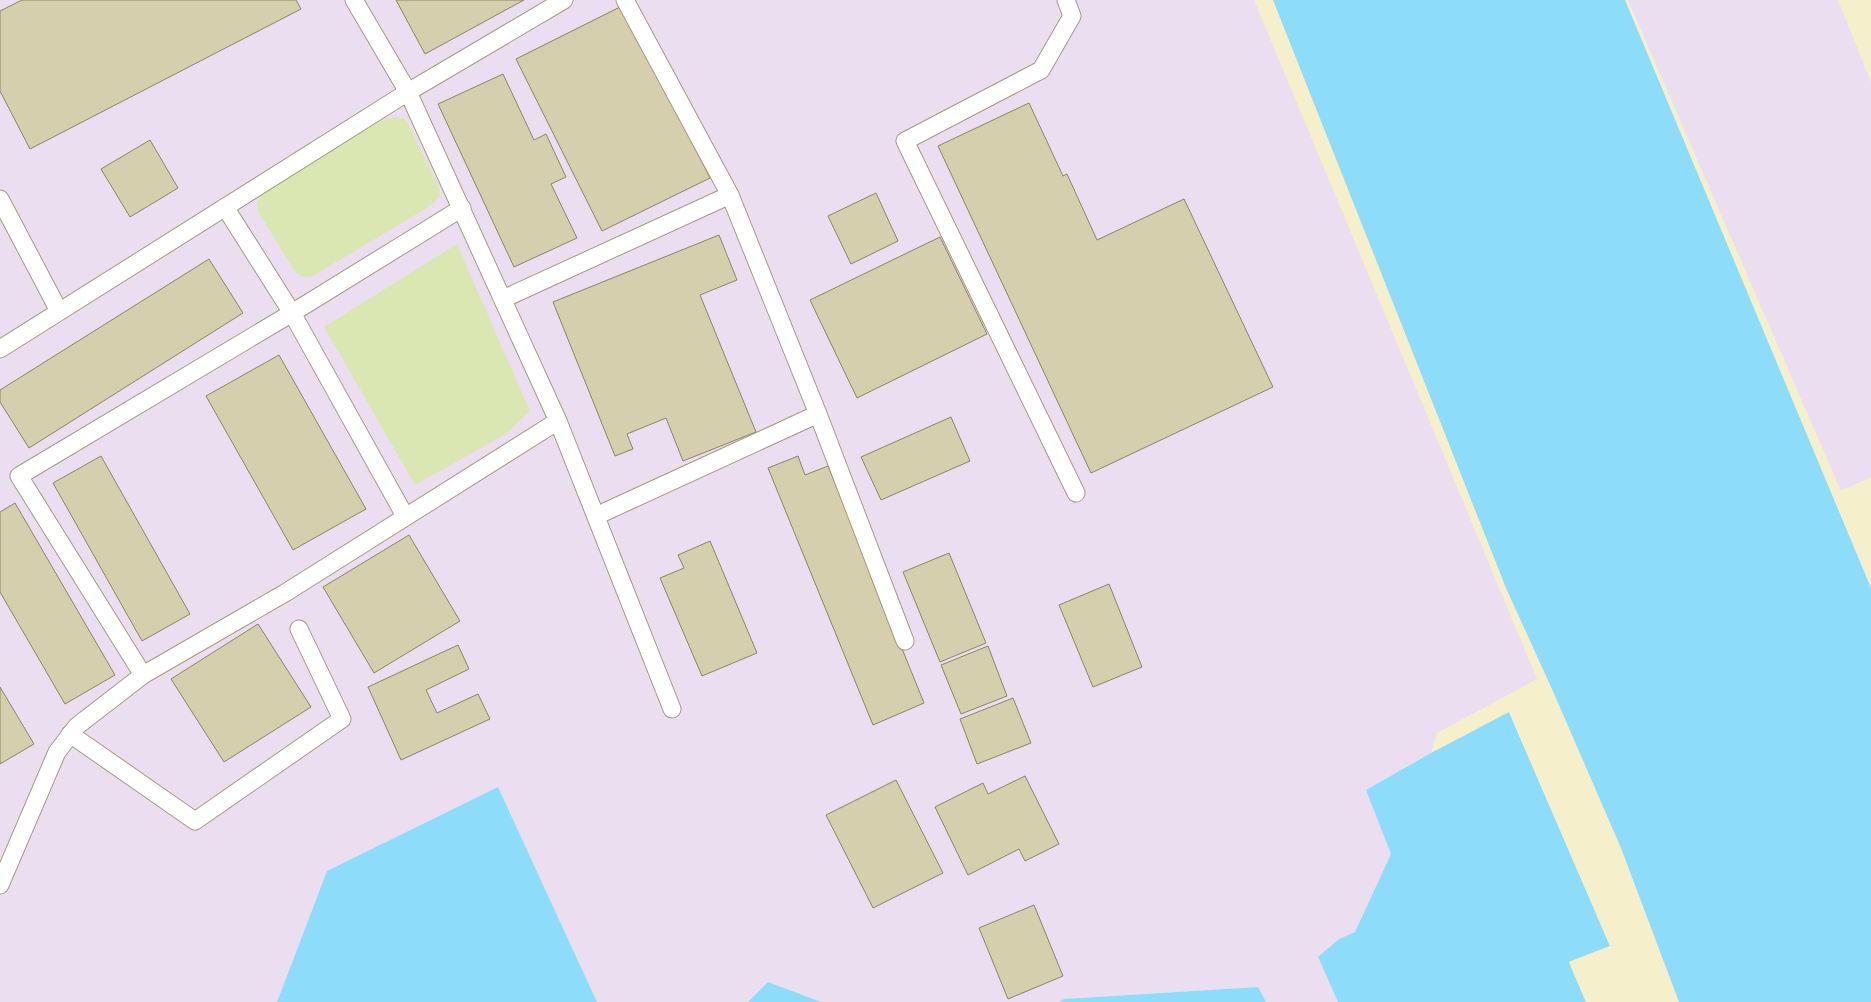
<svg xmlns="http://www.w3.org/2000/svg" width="1871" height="1002" font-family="'Golos Text',sans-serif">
<rect width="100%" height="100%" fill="#f5efcc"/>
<g fill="#ecdef1">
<path d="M0 0H1254L1537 679 1437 733 1431 753 1366 790 1391 854 1355 932 1339 939 1318 957 1338 1002H1266L1258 987 1064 999 1059 1002H821L768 982 748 1002H597L498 787 327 871 277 1002H0Z"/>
<path d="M1628 0H1838L1871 82V477L1841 491Z"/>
</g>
<g fill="#dbe7b2">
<path d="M393 117 406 119 439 187 440 197 427 208 313 276 302 277 295 272 259 213 257 203 264 192 380 121Z"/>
<path d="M457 244 530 411 506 434 415 485 324 327Z"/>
</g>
<g fill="#8ddcfa">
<path d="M1273 0H1625L1871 588V1002H1679L1621 848 1552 689 1506 588Z"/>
<path d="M1509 712 1610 946 1569 962 1586 1002H1338L1318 957 1339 939 1355 932 1391 854 1366 790 1431 753Z"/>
<path d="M498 787 597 1002H277L327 871Z"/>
<path d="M768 982 821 1002H748Z"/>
<path d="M1258 987 1266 1002H1059L1064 999Z"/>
</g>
<path fill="#f5efcc" d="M1510 711 1612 946 1611 948 1572 963 1588 1002H1586L1569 962 1610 946 1509 712Z"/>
<g fill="#d5cfad" stroke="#8a8565">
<path d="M22 0H296L301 9 30 149 0 91V11Z"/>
<path d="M396 0H524L425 54Z"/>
<path d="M624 5 710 178 602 231 516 59Z"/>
<path d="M503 74 534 140 546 134 566 177 551 184 577 238 514 267 438 104Z"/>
<path d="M1029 103 1063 176 1067 174 1097 240 1184 199 1273 387 1091 473 938 146Z"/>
<path d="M150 140 178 188 130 217 101 169Z"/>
<path d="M876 193 898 241 851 264 828 216Z"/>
<path d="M719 235 737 280 700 295 756 432 683 461 666 418 627 434 633 449 615 456 553 302Z"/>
<path d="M940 237 987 334 857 398 810 300Z"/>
<path d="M209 259 243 313 29 448 0 402V390Z"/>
<path d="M279 355 366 509 293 550 206 396Z"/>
<path d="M951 417 970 461 881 500 861 457Z"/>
<path d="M101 456 190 614 142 641 53 483Z"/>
<path d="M798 456 805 475 828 466 924 703 873 725 768 468Z"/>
<path d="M15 503 115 675 65 704 0 592V512Z"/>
<path d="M409 535 460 621 374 673 323 587Z"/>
<path d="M710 541 757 653 702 676 660 578 684 568 678 555Z"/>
<path d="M949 553 986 643 940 662 903 572Z"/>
<path d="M1109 584 1142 667 1093 687 1059 605Z"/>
<path d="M258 624 311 707 224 762 171 679Z"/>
<path d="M458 645 469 669 426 690 437 713 478 694 490 719 401 760 368 687Z"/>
<path d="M988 646 1007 696 961 714 941 665Z"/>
<path d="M0 687 34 744 0 764Z"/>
<path d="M1013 698 1031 743 977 764 960 719Z"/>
<path d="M1025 776 1059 844 1025 861 1019 849 968 875 935 807 983 783 988 794Z"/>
<path d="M896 780 943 873 873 908 826 815Z"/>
<path d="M1034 905 1063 976 1008 999 979 928Z"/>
</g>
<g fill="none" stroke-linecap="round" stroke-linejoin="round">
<g stroke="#a39d7c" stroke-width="19">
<g id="service">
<path d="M354 0 408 92 558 421 672 709"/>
<path d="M625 0 730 195"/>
<path d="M1066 0 1072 16 1041 70 905 141 1076 493"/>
<path d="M0 199 59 311"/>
<path d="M225 207 292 313 405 516"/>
<path d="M503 299 730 195 818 414 905 641"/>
<path d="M0 349 408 92 564 0"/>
<path d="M596 516 818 414"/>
<path d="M143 675 19 476 292 313 462 208"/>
<path d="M70 734 195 821 342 719 299 629"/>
<path d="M0 885 57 752 77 726 143 675 285 593 558 421"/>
</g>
</g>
<use href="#service" stroke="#fff" stroke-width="17"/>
</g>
</svg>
